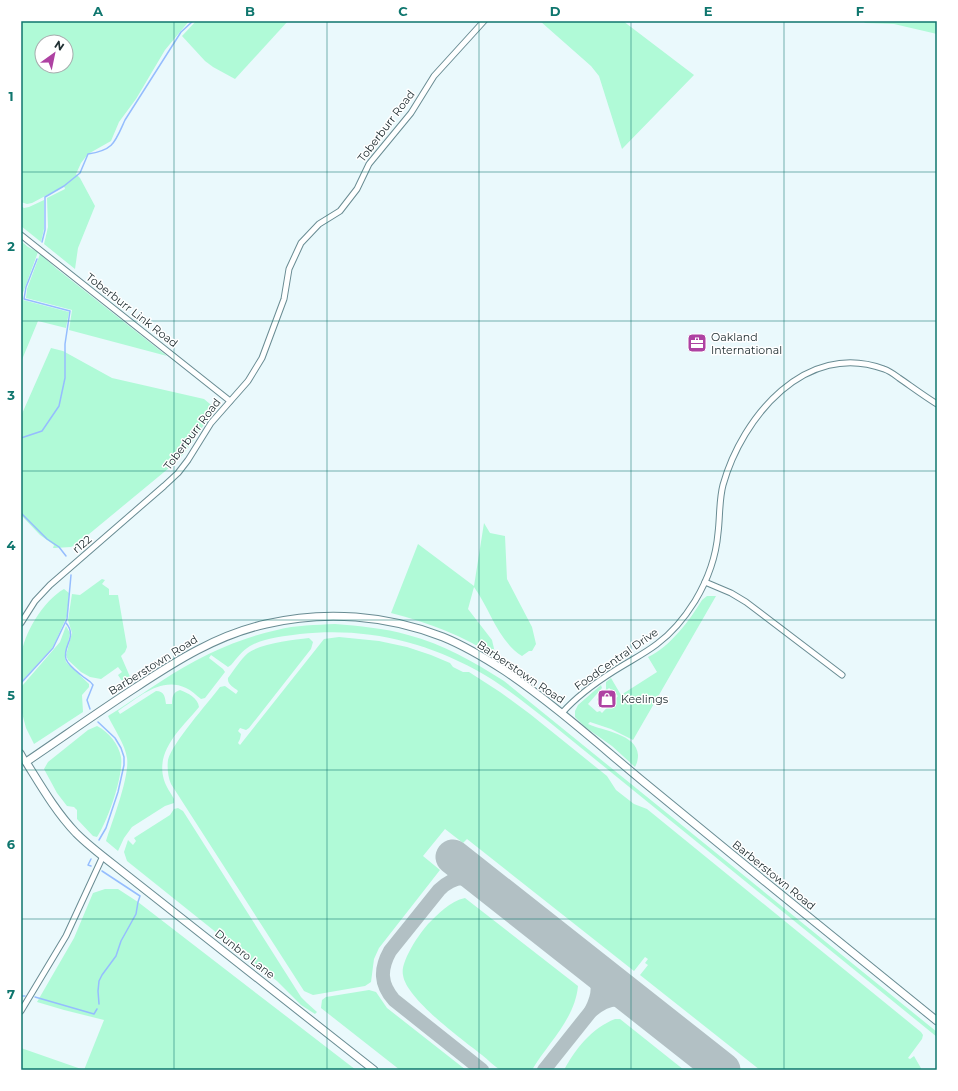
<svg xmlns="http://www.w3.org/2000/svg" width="958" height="1091" font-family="Montserrat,sans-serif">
<rect width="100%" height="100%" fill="#eaf9fc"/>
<g fill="#b0fad7" fill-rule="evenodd">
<path d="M21 21H189L165 50 136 99 119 122 111 141 88 154 81 163 76 174 80 178 95 206 78 248 75 269 44 244 48 227 47 198 65 189 64 186 32 203 27 204 21 202ZM42 42H66V66H42Z"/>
<path d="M196 21H288L235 79 213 67 205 61 182 36Z"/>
<path d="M540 21H623L694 75 622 149 599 76 591 66Z"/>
<path d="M863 21H937V34L894 24 865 23Z"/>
<path d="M44 200V229L41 242 21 226V206L24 208 29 207Z"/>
<path d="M21 241 28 247 38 252 23 293V300L69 312 66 328 38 321 21 362Z"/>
<path d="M40 254 57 269 167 356 69 330 72 310 26 298 27 289Z"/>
<path d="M51 348 63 351 112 378 204 399 216 409C201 426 192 447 175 463L77 544 71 547 55 548H53L54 545 40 535 21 515V439L23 438 21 434V416Z"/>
<path d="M484 523 490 533 505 536 507 579 532 627 536 644 532 651H529L522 656C498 641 490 609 474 587L468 609 492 640 496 657C462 635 429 623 391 613L418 544 474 586Z"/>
<path d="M102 579 105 580 102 584 109 589V595H118L127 647 125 652 121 656 131 679 124 684 118 675 122 672 118 667 101 679 90 677 81 672 68 660 66 655 72 633 68 620 72 594 80 595Z"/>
<path d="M64 589 69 593 67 616 53 647 21 682C21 673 20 665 21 657 23 634 44 600 64 589Z"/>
<path d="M707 596H716L633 740 611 729 590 722 588 724C603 731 637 734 638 755 638 760 637 763 635 767L612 746 585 727 575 717V711L578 705 601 685 602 688 588 704 597 712 600 711 602 713 618 696 609 688 597 701V699L606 689V682L611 678 621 695 657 672 648 657C670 647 690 620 702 600Z"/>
<path d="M335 624C359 626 384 628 408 635 443 644 474 662 504 681L937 1032V1037L548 721C525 703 502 684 476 670 422 640 362 627 300 634 285 636 264 638 250 646 242 651 237 658 231 665L228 667 211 655 209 658 223 669 225 672 205 698 201 699C196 695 191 690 186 688 161 676 138 698 118 711L120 714 156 691C165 691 165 698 166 704H172C172 697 173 692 180 690 188 693 198 698 199 707 182 728 155 750 164 780 166 787 171 793 174 799V803L165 806 132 827 124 838 118 851 106 841C112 822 130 776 127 758 125 744 114 729 108 716 137 698 165 677 195 661 221 647 249 636 277 630 296 625 316 625 335 624Z"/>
<path d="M66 626 70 633 65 657 66 662 89 684V687L82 695 83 712 34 744 26 728 21 709 22 686 60 642Z"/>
<path d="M339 637 379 641 407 647 431 655 450 663 453 667 463 672H469L500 692 530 714 607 776 616 790 634 804 647 809 921 1032 923 1035 922 1039 908 1058 910 1059 914 1056 922 1070H760L640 975 648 965 645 963 648 959 645 957 634 971 467 839 463 843 445 829 423 856 440 870 379 948 374 959 371 982 365 986 313 995 304 991 171 784C168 777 167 768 168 760 172 743 208 703 220 687L225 686 236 694 238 691C234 687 227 685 228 678 234 670 240 660 248 653 262 643 292 640 309 638L313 642 311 649 249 728 246 730 240 728 238 731 241 734 240 739 238 743 240 745 324 639Z"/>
<path d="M97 726C109 732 119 745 121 757 124 775 107 823 97 837L93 836 77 819V810L74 807 67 806 57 793 44 769 48 762 88 730Z"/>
<path d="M178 808 183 811 301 997 307 1003 317 1012 315 1014 301 1005 277 981 127 861 124 852 128 840 133 845 136 841 134 838 137 836 170 815 174 809Z"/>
<path d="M105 889H118L138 902 356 1070H21V1048L84 1070 104 1020 64 1010 37 1002 74 938 93 893Z"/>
<path d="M465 898 578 986C575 1019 548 1043 532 1070 525 1070 506 1072 501 1070 496 1068 486 1058 482 1055 463 1040 406 999 403 975 400 962 419 934 428 924 438 914 450 901 465 898Z"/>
<path d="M369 990 376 992 387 1008 466 1070H400L321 1008 322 1000 326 997Z"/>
<path d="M615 1019H620L684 1070H564C575 1049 592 1028 615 1019Z"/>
</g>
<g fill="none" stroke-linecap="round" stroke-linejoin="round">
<g stroke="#95bdfe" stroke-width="1.5">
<path d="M42 242 45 230V197L64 186 80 173 88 154C114 150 115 142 125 120L181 32 193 21"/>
<path d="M21 438 42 431 59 406 65 378V344L70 311 24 299 26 287 37 259"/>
<path d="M21 513 47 539 59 547 66 556"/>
<path d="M66 623C78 637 62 646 66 659 68 665 76 671 81 675 85 679 90 680 93 685L87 700 90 709"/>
<path d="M21 683 53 648 65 623 67 619 71 575"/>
<path d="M98 722 115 738 121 748 124 757V765L118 792 106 828 99 840"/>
<path d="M91 859 88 865 91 866"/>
<path d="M21 996H25"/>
<path d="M35 997 94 1014 97 1009"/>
<path d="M99 1004 98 991 99 981 102 975 116 956 121 941 136 914 138 902 140 896 102 871"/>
</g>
<g stroke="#b2c0c4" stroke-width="14">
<path d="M591 1011C611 995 622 997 644 1008"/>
<path d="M482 1070 394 1000C380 984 380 969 390 951L439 890C455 874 470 876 488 885"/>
<path d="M544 1070 591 1011C602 990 599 979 585 962"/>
</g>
<path stroke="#b2c0c4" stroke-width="35" d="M453 857 723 1070"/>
<g stroke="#698c93" stroke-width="7">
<g id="minor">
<path d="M21 235 230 401"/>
<path d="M705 582 731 593 746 602 842 675"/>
<path d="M21 623 35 601 50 585 164 486 178 473 188 460 211 423 248 381 262 358 284 299 289 269 301 243 319 224 340 211 357 189 369 164 411 113 434 76 484 21"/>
<path d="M562 713C577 696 595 683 614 671 628 662 644 654 657 644 672 633 685 617 695 601 707 581 716 557 718 533 720 518 719 500 723 485 742 417 806 340 884 369 890 371 895 375 899 378 912 387 924 396 937 404"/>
<path d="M21 753 26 762"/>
<path d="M21 1011 66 936 103 856"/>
</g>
</g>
<g stroke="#698c93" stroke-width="9">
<path id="secondary" d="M374 1070 114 865C101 855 88 845 76 833 56 812 41 786 26 762 63 737 98 712 135 688 176 661 217 635 266 624 325 610 387 615 443 637 465 646 485 658 505 671 555 705 599 745 645 783 742 863 839 942 937 1021"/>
</g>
<use href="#minor" stroke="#fff" stroke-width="5"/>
<use href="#secondary" stroke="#fff" stroke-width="7"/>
</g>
<path fill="none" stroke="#0f766e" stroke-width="1" stroke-opacity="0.55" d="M174 21V1070M327 21V1070M479 21V1070M631 21V1070M784 21V1070M21 172H937M21 321H937M21 471H937M21 620H937M21 770H937M21 919H937"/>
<defs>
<g id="office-square" transform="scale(1)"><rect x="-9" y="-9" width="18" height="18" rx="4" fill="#ae42a2" stroke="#fff"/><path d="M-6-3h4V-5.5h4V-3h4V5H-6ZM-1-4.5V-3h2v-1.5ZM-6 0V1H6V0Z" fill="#fff"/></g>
<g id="shop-square" transform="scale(1)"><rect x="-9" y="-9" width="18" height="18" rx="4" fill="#ae42a2" stroke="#fff"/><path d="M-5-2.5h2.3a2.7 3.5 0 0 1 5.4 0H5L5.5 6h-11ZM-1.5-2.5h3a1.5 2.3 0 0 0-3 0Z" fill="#fff"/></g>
</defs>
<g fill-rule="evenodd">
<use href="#office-square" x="697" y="343"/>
<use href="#shop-square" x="607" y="699"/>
</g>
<g text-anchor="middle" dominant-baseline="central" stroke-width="3" stroke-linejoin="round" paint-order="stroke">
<g font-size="11" fill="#202f32" stroke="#fff">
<text transform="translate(386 126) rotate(-53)">Toberburr Road</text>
<text transform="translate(132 310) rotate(38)">Toberburr Link Road</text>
<text transform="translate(192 434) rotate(-53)">Toberburr Road</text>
<text transform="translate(82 544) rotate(-40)">r122</text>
<text transform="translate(616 659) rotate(-35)">FoodCentral Drive</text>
<text transform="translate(153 665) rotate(-32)">Barberstown Road</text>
<text transform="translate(521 672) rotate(34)">Barberstown Road</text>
<text transform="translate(774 875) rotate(39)">Barberstown Road</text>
<text transform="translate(245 954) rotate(38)">Dunbro Lane</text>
</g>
<g font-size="11" fill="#202f32" stroke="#fff" text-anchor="start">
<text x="711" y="337">Oakland<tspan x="711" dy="13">International</tspan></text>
<text x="621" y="699">Keelings</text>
</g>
</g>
<rect width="958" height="1091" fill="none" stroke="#ffffff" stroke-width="44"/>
<g transform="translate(54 54) rotate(33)"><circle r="19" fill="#ffffff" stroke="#a6acad"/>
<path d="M0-3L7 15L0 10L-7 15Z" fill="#ae42a2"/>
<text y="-6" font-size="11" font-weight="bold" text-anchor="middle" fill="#202f32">N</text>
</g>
<rect x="22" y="22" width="914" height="1047" fill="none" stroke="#0f766e" stroke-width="1.5"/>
<g font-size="13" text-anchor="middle" font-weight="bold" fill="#0f766e">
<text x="98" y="16">A</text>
<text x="250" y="16">B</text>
<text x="403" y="16">C</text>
<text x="555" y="16">D</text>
<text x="708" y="16">E</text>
<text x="860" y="16">F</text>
<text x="11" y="101">1</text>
<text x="11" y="251">2</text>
<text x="11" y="400">3</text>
<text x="11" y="550">4</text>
<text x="11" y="700">5</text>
<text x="11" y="849">6</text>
<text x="11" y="999">7</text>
</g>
</svg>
